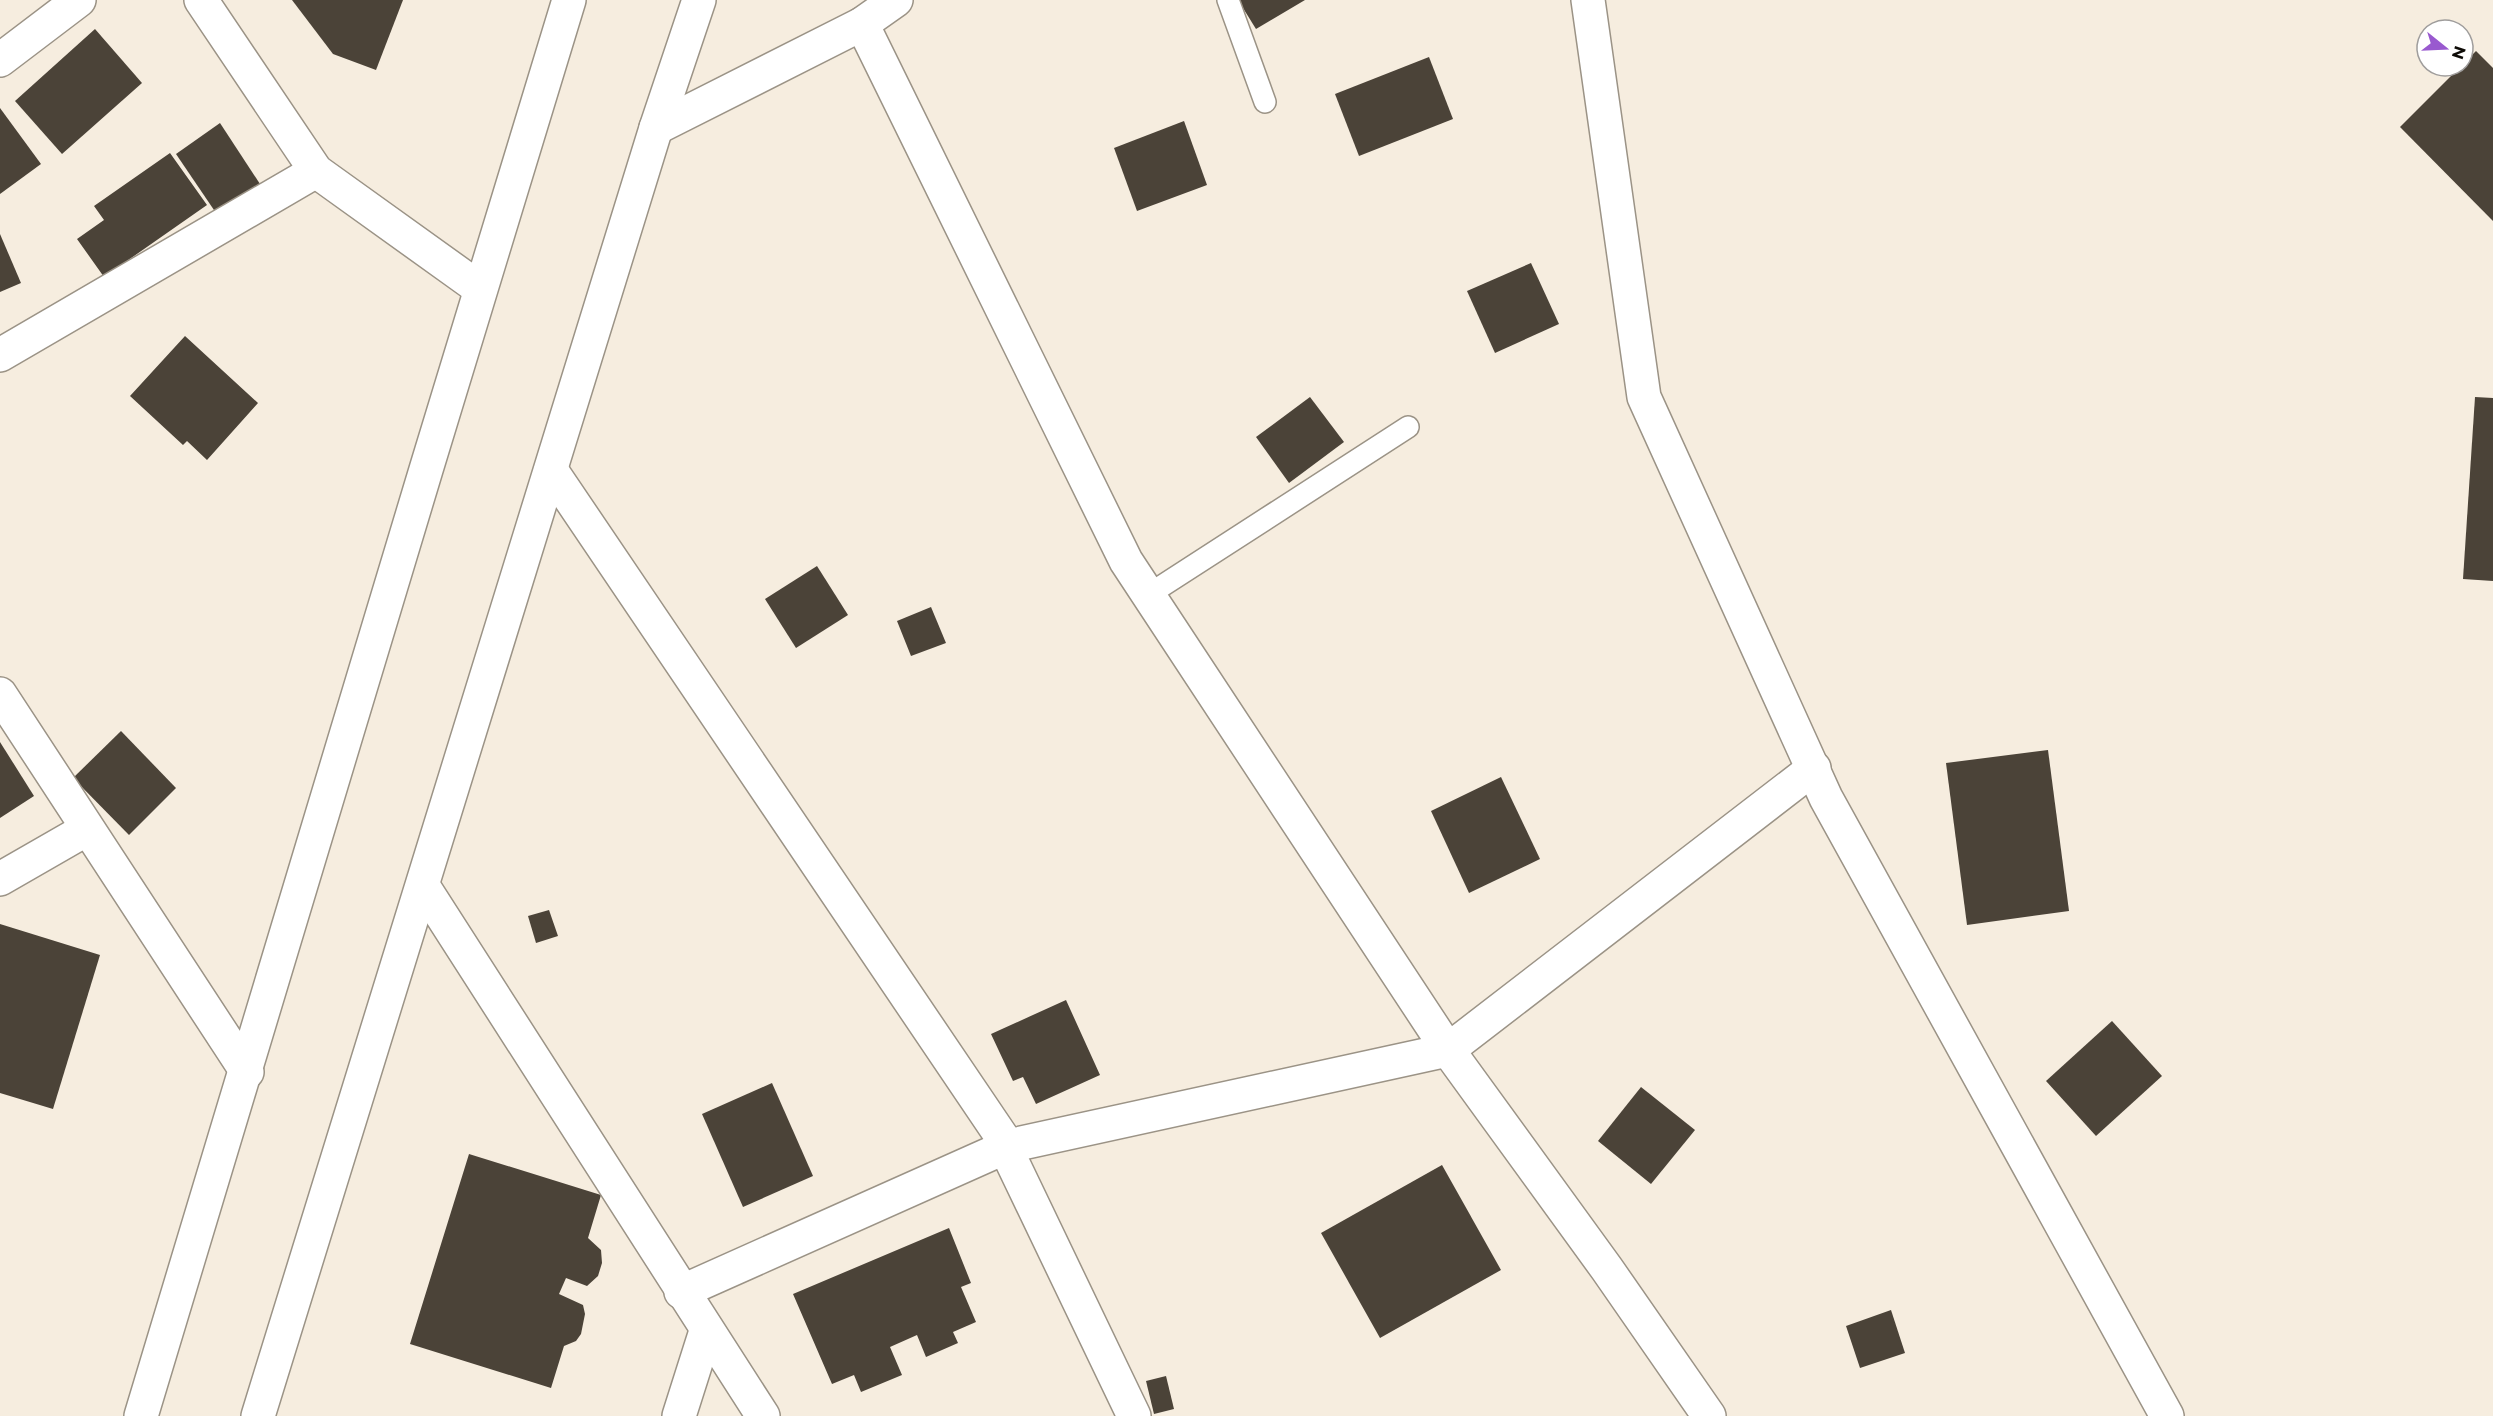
<svg xmlns="http://www.w3.org/2000/svg" width="2493" height="1416" font-family="Montserrat,sans-serif">
<rect width="100%" height="100%" fill="#f6eddf"/>
<g fill="#4b4338">
<path d="M292 0H403L376 70 333 54Z"/>
<path d="M1238 0H1305L1256 29Z"/>
<path d="M95 29 142 83 62 154 15 101Z"/>
<path d="M2476 51 2493 68V221L2400 127Z"/>
<path d="M1429 57 1453 119 1359 156 1335 94Z"/>
<path d="M0 108 41 164 0 194Z"/>
<path d="M1184 121 1207 185 1137 211 1114 148Z"/>
<path d="M220 123 260 184 216 213 176 154Z"/>
<path d="M170 153 207 205 104 277 77 239 104 220 94 206Z"/>
<path d="M0 234 21 283 0 292Z"/>
<path d="M1531 263 1559 324 1495 353 1467 291Z"/>
<path d="M185 336 258 403 207 460 187 441 183 445 130 396Z"/>
<path d="M1310 397 1344 442 1289 483 1256 437Z"/>
<path d="M2475 397 2493 398V581L2463 579Z"/>
<path d="M817 566 848 615 796 648 765 599Z"/>
<path d="M931 607 946 643 911 656 897 621Z"/>
<path d="M121 731 176 788 129 835 73 778Z"/>
<path d="M0 742 34 796 0 818Z"/>
<path d="M2048 750 2069 911 1967 925 1946 763Z"/>
<path d="M1501 777 1540 859 1469 893 1431 811Z"/>
<path d="M549 910 558 936 536 943 528 916Z"/>
<path d="M0 924 100 955 53 1109 0 1093Z"/>
<path d="M1066 1000 1100 1075 1036 1104 1023 1077 1013 1081 991 1034Z"/>
<path d="M2112 1021 2162 1076 2096 1136 2046 1081Z"/>
<path d="M772 1083 813 1176 743 1207 702 1114Z"/>
<path d="M1641 1087 1695 1130 1651 1184 1598 1141Z"/>
<path d="M469 1154 601 1195 588 1238 601 1250 602 1263 598 1276 587 1286 566 1278 559 1294 583 1305 585 1314 581 1334 576 1341 564 1346 551 1388 410 1344Z"/>
<path d="M1442 1165 1501 1270 1380 1338 1321 1233Z"/>
<path d="M949 1228 971 1283 961 1287 976 1322 953 1332 958 1343 926 1357 917 1335 890 1347 902 1375 861 1392 854 1375 832 1384 793 1294Z"/>
<path d="M1891 1310 1905 1353 1860 1368 1846 1326Z"/>
<path d="M1166 1376 1174 1409 1154 1414 1146 1381Z"/>
</g>
<g fill="none" stroke-linecap="round" stroke-linejoin="round">
<g stroke="#9b9386" stroke-width="24">
<g id="service">
<path d="M1228 0 1265 102"/>
<path d="M1148 595 1408 427"/>
</g>
</g>
<g stroke="#9b9386" stroke-width="36">
<g id="minor">
<path d="M201 0 316 171 479 288"/>
<path d="M1588 0 1644 397 1826 798 2167 1416"/>
<path d="M862 24 1126 561 1448 1050 1607 1269 1709 1416"/>
<path d="M0 60 79 0"/>
<path d="M656 128 862 24 896 0"/>
<path d="M0 355 316 171"/>
<path d="M551 470 1008 1146"/>
<path d="M0 694 247 1072"/>
<path d="M0 879 87 829"/>
<path d="M423 886 763 1416"/>
<path d="M1005 1147 1134 1416"/>
<path d="M681 1292 1008 1146 1448 1050 1814 768"/>
<path d="M679 1416 706 1331"/>
</g>
</g>
<g stroke="#9b9386" stroke-width="36">
<g id="primary">
<path d="M141 1416C286 945 423 471 569 0"/>
<path d="M258 1416 656 128 699 0"/>
</g>
</g>
<use href="#service" stroke="#fff" stroke-width="21"/>
<use href="#minor" stroke="#fff" stroke-width="33"/>
<use href="#primary" stroke="#fff" stroke-width="33"/>
</g>
<g transform="translate(2445 48) rotate(108)"><circle r="28" fill="#ffffff" stroke="#9f9d9c" stroke-width="1.5"/>
<path d="M0-4.5L10 22L0 15L-10 22Z" fill="#9959cf"/>
<text y="-9" font-size="16" font-weight="bold" text-anchor="middle" fill="#0e0b07">N</text>
</g>
</svg>
